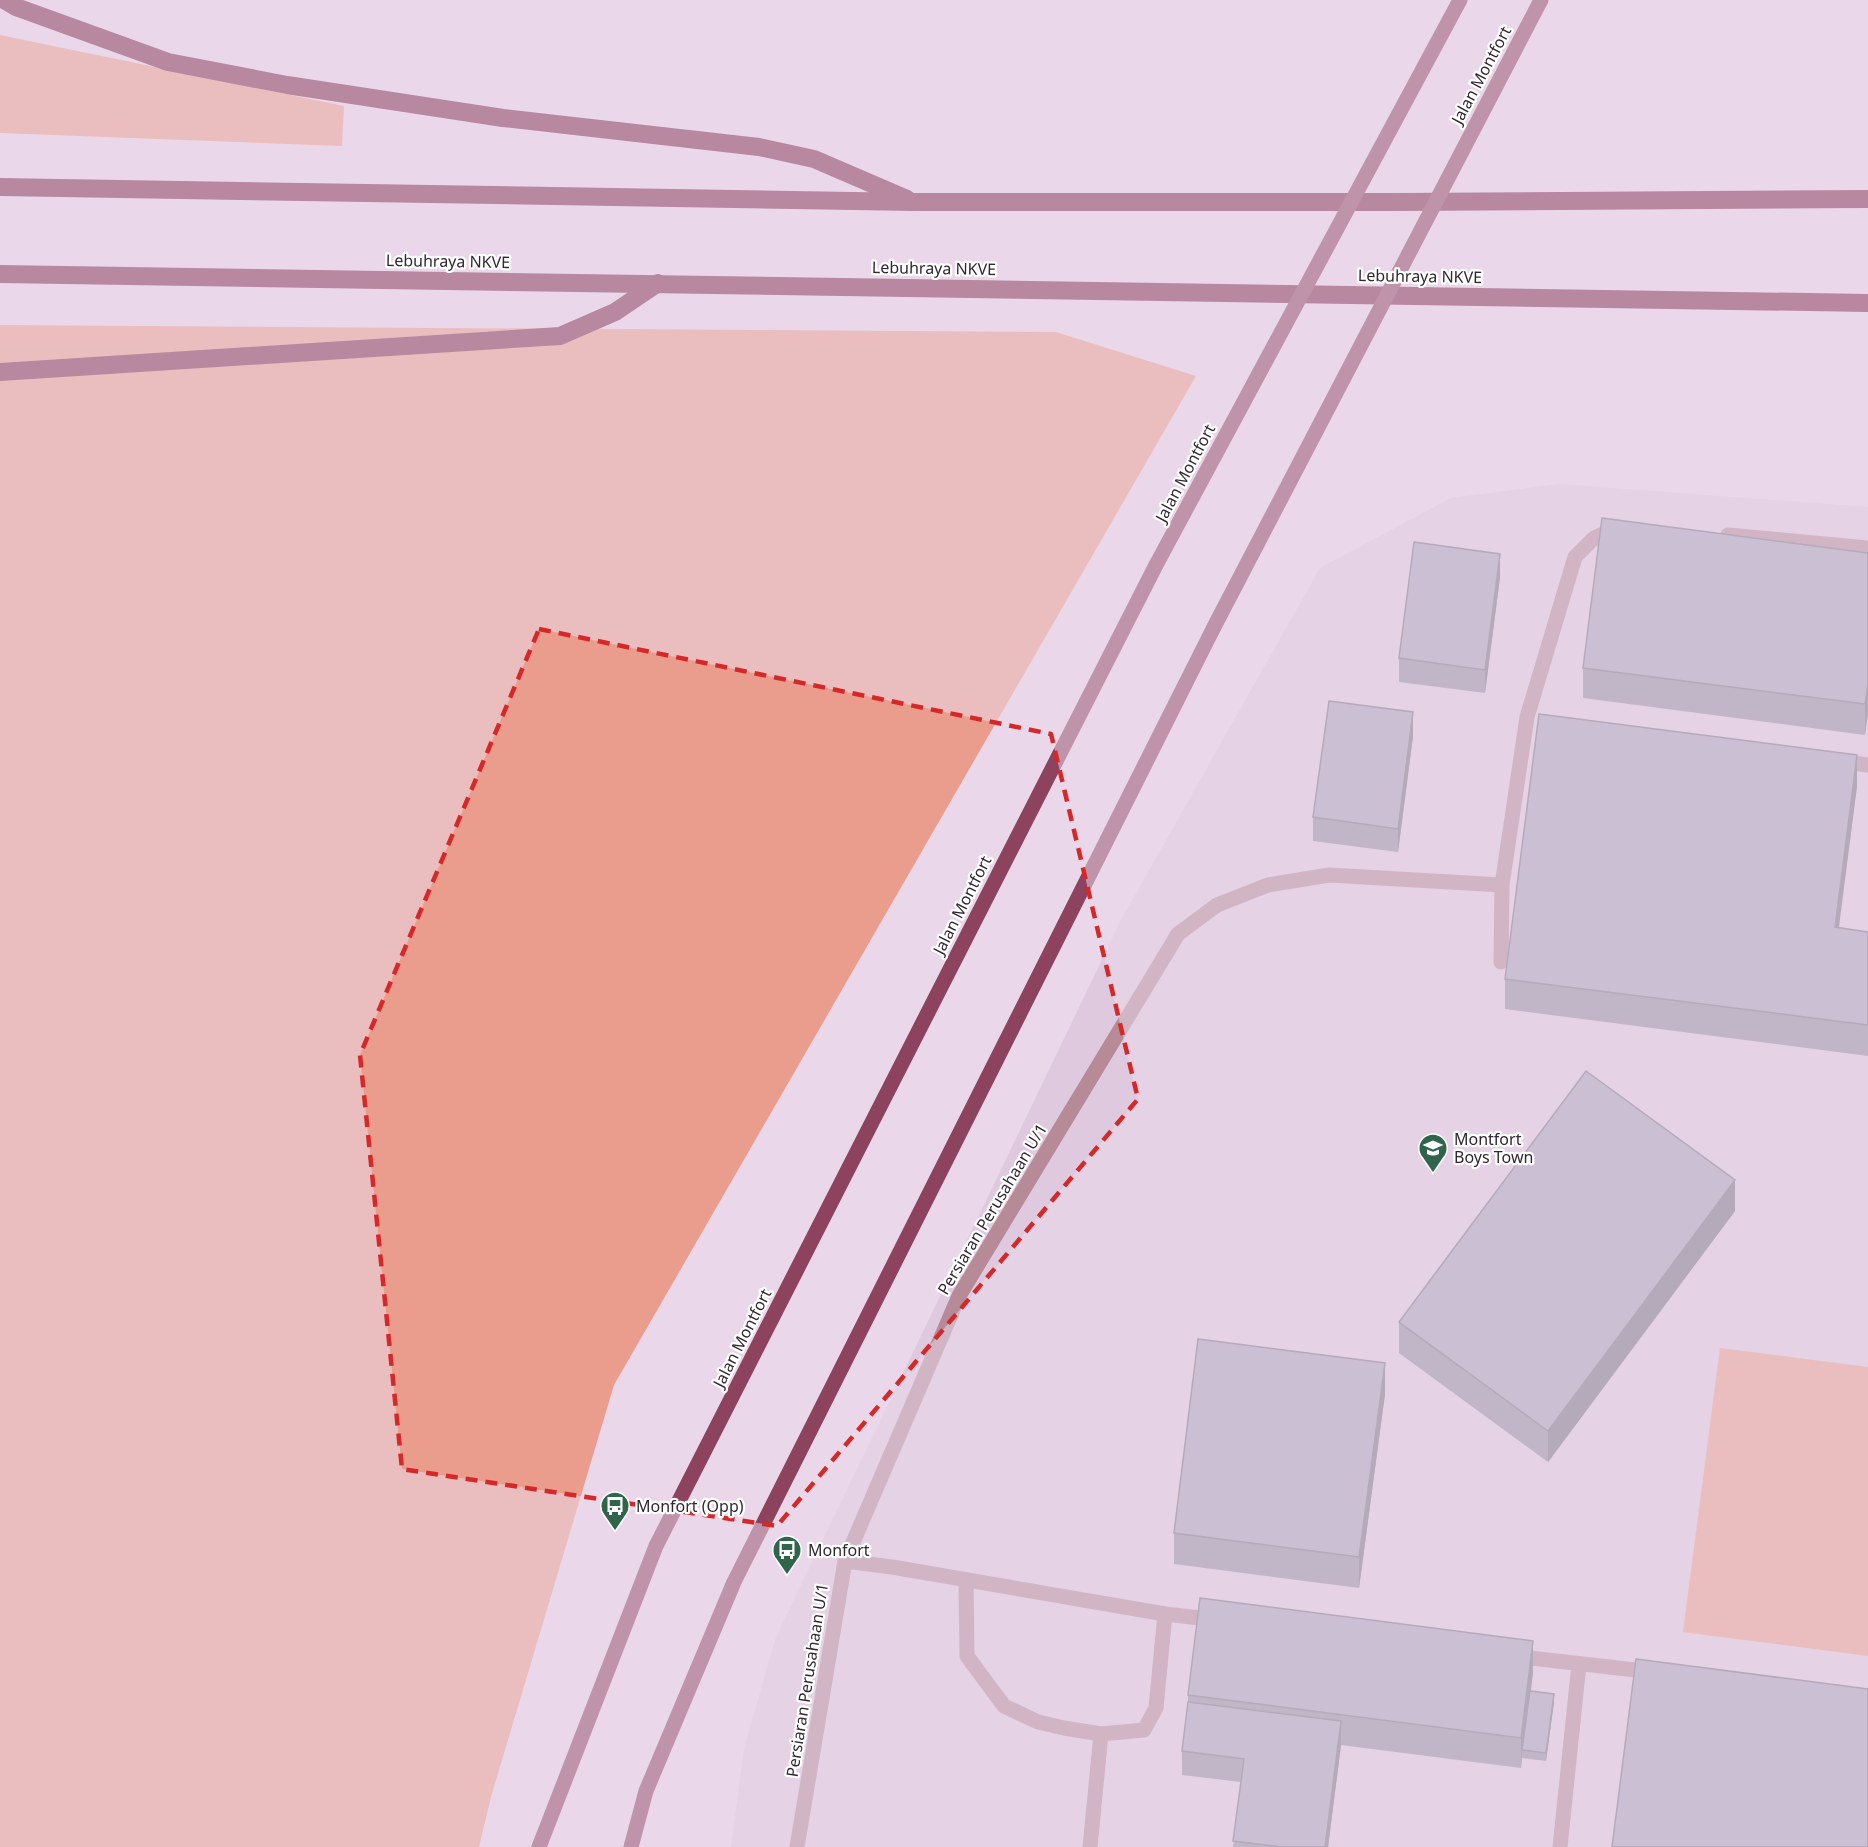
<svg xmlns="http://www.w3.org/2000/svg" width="1868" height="1847" font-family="'Noto Sans',sans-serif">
<rect width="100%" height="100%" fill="#ead8ea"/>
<path fill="#dfc9df" d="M1559 484 1868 507V1847H731L744 1749 776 1637 1122 918 1320 568 1451 498Z"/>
<g fill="#eb9d8d">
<path d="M0 35 344 106 342 146 0 133Z"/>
<path d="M0 325 1056 332 1196 376 614 1385 491 1797 479 1847H0Z"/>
<path d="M1720 1348 1868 1367V1656L1683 1632Z"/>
</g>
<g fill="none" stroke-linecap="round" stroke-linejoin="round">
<g stroke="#b68a97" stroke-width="15">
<path d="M1728 535 1868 548"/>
<path d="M1839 761 1868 765"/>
<path d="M1501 962 1502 885 1527 717 1575 557 1594 538 1618 527"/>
<path d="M845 1561 892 1567 1165 1614 1218 1620"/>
<path d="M966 1580 967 1656 1004 1706 1038 1722 1064 1728 1101 1734 1090 1847"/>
<path d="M1513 1656 1653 1672"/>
<path d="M1101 1734 1144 1730 1156 1708 1165 1614"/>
<path d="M797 1847 845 1561 959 1296 1178 934 1217 905 1268 885 1329 875 1502 885"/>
<path d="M1560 1847 1579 1664"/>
</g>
<g stroke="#8d425d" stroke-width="15">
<path d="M539 1847 656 1546 1156 565"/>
<path d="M631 1847 646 1791 734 1582 1214 627"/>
</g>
<g stroke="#7c2548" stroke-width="18">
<path d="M4 0 16 7 168 62 287 85 503 118 759 147 814 159 907 199"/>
<path d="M0 187 914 202H1393L1868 199"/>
<path d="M0 274 1868 303"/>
<path d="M0 372 560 336 615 312 658 283"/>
</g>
<g stroke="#8d425d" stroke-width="15">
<path d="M1156 565 1460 0"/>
<path d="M1214 627 1541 0"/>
</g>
</g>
<g fill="#8f8c9e">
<path d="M1868 553 1865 735 1583 698V668Z"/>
<path d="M1500 577 1485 693 1399 682V658Z"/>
<path d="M1413 736 1398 852 1313 841V817Z"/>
<path d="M1857 786 1838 928 1868 932V1056L1505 1009V979Z"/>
<path d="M1735 1211 1548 1462 1399 1353V1322Z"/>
<path d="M1385 1394 1359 1588 1174 1564V1533Z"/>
<path d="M1533 1672 1531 1691 1554 1702 1546 1761 1522 1758 1521 1768 1341 1745 1328 1847H1233L1241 1782 1182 1775V1751L1188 1702V1695Z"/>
</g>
<g fill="#747281">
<path d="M1500 554V577L1485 693V670Z"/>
<path d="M1868 683V714L1865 735V704Z"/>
<path d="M1413 712V736L1398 852V829Z"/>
<path d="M1857 755V786L1835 958V927Z"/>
<path d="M1735 1180V1211L1548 1462V1431Z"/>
<path d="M1385 1363V1394L1359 1588V1557Z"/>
<path d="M1533 1641V1672L1523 1750H1522L1521 1768V1738Z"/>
<path d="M1554 1694V1702L1546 1761V1753Z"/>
<path d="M1341 1721V1745L1328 1847H1325Z"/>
</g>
<g fill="#a6a3b8" stroke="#747281" stroke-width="1.5">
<path d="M1602 518 1868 553V683L1865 704 1583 668Z"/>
<path d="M1414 542 1500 554 1485 670 1399 658Z"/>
<path d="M1329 701 1413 712 1398 829 1313 817Z"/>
<path d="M1539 714 1857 755 1835 927 1868 932V1025L1505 979Z"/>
<path d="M1586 1071 1735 1180 1548 1431 1399 1322Z"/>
<path d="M1198 1339 1385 1363 1359 1557 1174 1533Z"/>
<path d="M1200 1598 1533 1641 1521 1738 1188 1695Z"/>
<path d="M1636 1659 1868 1689V1847H1612Z"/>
<path d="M1530 1691 1554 1694 1546 1753 1522 1750Z"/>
<path d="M1188 1702 1341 1721 1325 1847H1281L1233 1841 1244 1759 1182 1751Z"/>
</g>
<path d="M0 0H1868V1847H0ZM539 629 1051 734 1138 1099 777 1526 402 1469 360 1055Z" fill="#ead8ea" fill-opacity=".55" fill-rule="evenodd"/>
<path fill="none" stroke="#d62828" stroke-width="4.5" stroke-dasharray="12 8" stroke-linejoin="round" d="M539 629 1051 734 1138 1099 777 1526 402 1469 360 1055Z"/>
<defs>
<g id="school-pin" transform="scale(1.5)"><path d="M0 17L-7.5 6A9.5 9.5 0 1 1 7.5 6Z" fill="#31654b" stroke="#fff"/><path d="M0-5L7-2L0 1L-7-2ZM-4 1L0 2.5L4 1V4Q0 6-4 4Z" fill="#fff"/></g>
<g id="bus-pin" transform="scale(1.5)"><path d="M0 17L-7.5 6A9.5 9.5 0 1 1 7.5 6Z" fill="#31654b" stroke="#fff"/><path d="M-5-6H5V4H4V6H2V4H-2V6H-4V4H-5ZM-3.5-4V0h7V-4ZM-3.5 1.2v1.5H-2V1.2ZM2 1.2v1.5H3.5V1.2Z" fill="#fff"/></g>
</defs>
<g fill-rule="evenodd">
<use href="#school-pin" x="1433" y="1148"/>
<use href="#bus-pin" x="615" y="1506"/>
<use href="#bus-pin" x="787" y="1550"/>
</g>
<g text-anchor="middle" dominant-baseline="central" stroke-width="4.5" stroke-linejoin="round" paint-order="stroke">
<g font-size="16" fill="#2f282f" stroke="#fff">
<text transform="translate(1481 75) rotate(-62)">Jalan Montfort</text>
<text transform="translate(448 261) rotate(1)">Lebuhraya NKVE</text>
<text transform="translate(934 268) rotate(1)">Lebuhraya NKVE</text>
<text transform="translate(1420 276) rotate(1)">Lebuhraya NKVE</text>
<text transform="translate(1185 473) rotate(-62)">Jalan Montfort</text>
<text transform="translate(962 905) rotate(-63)">Jalan Montfort</text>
<text transform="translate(992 1209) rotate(-59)">Persiaran Perusahaan U/1</text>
<text transform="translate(742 1338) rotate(-63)">Jalan Montfort</text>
<text transform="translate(807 1680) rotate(-81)">Persiaran Perusahaan U/1</text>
</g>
<g font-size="16" fill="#2f282f" stroke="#fff" text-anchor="start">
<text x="1454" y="1139">Montfort<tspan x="1454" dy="18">Boys Town</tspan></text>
<text x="636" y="1506">Monfort (Opp)</text>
<text x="808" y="1550">Monfort</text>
</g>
</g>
</svg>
